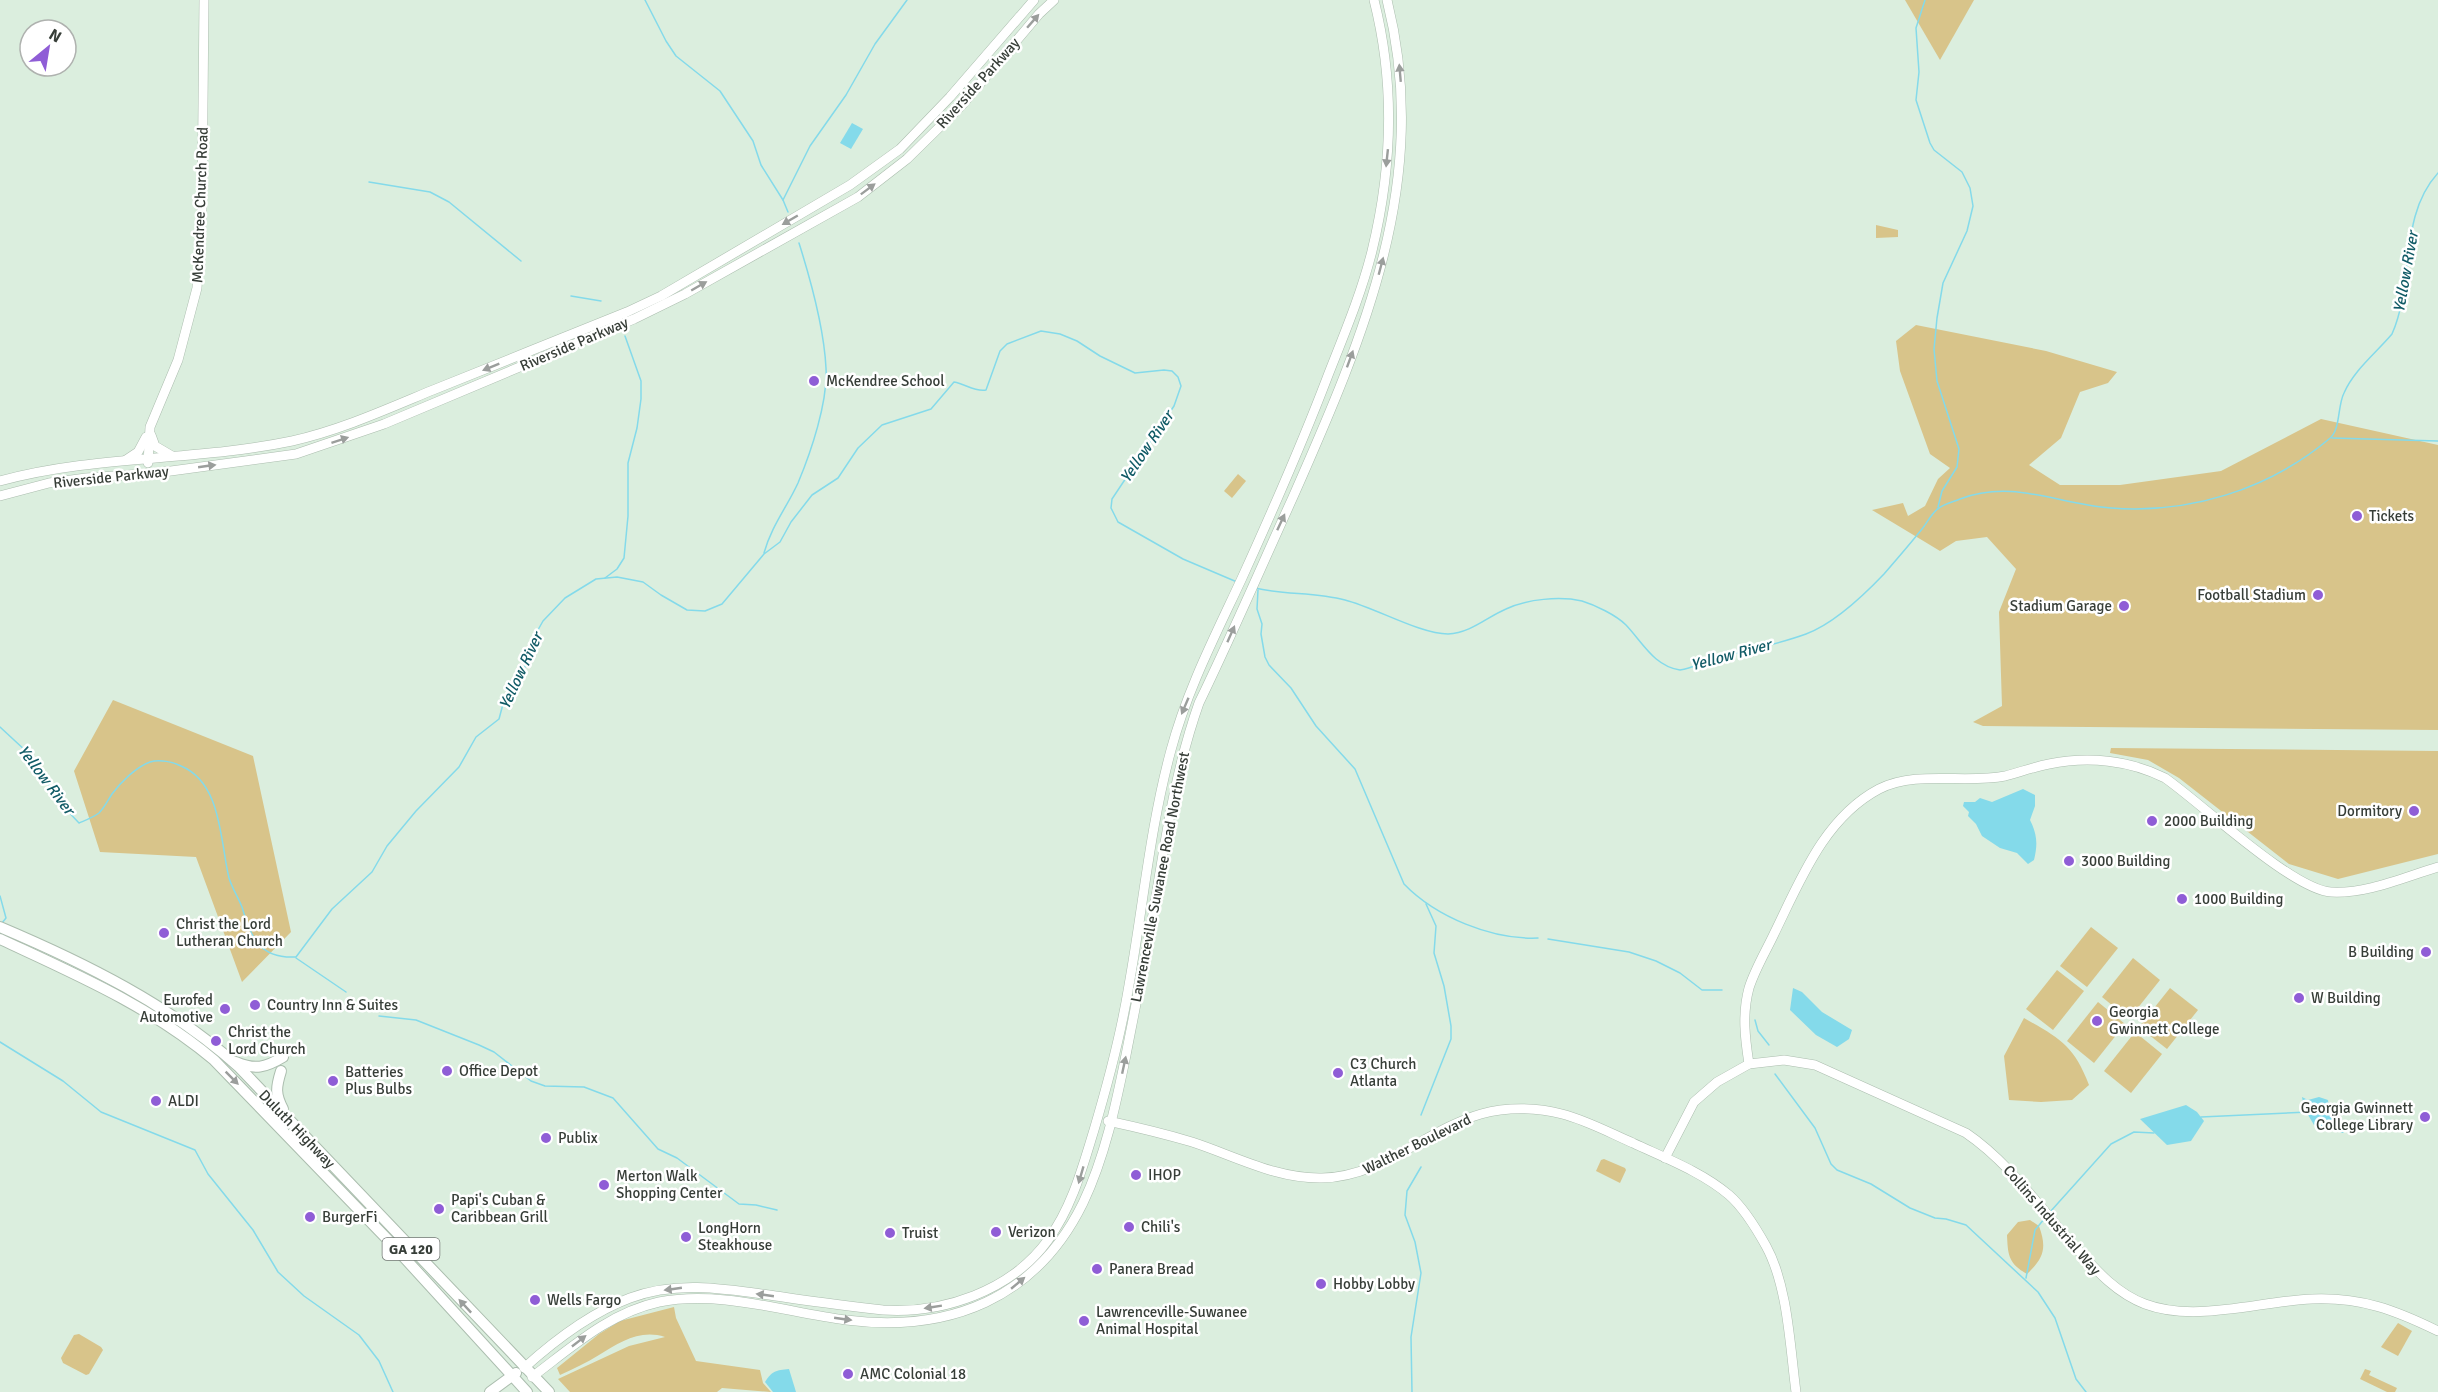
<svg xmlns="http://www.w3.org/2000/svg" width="2438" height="1392" font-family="Signika,sans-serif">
<rect width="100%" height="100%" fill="#dbeede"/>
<g fill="#d8c48a">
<path d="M1905 0H1974L1940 60Z"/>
<path d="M1876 225 1898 230V237L1876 238Z"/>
<path d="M1916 325 2046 351 2117 372 2108 383 2080 392 2061 438 2029 465 2060 485H2120L2221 471 2321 419 2438 445V730L1983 726 1973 722 2002 706 1999 612 2016 569 1987 537 1956 541 1940 551 1872 510 1903 503 1908 516 1925 506 1938 479 1950 468 1930 454 1900 371 1896 341Z"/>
<path d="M1238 474 1246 481 1232 498 1224 491Z"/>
<path d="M113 700 253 756 291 932 242 982 196 857 100 852 74 771Z"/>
<path d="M2111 748 2438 751V854L2338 879 2289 864 2179 778 2148 760 2110 753Z"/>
<path d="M2091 927 2118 948 2087 987 2060 966Z"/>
<path d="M2133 958 2160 980 2129 1019 2102 997Z"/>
<path d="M2057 970 2084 991 2053 1030 2026 1009Z"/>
<path d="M2170 988 2198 1010 2167 1049 2139 1027Z"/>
<path d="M2098 1002 2125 1024 2094 1063 2067 1041Z"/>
<path d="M2024 1018C2059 1038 2074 1045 2089 1085L2072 1100 2041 1102 2009 1100 2004 1056Z"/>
<path d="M2135 1032 2162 1054 2131 1093 2104 1071Z"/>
<path d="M1604 1159 1625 1168 1626 1170 1620 1183 1596 1171 1601 1160Z"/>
<path d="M2030 1220 2039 1226C2047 1248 2044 1258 2027 1274 2008 1263 2008 1255 2007 1235L2018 1222Z"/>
<path d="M674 1307 676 1318 696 1361 760 1370 763 1383 771 1392 722 1388 717 1392H570L558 1379 629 1346 665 1337C640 1329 620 1342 599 1355 586 1363 573 1369 560 1375L557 1368 599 1334 620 1321Z"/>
<path d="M2398 1323 2412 1331 2398 1356 2381 1347Z"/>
<path d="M79 1334 101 1347 103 1350 89 1374 86 1375 63 1363 61 1358 74 1335Z"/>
<path d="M2365 1369 2371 1371 2369 1375 2397 1388 2395 1392H2387L2360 1379Z"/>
</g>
<g fill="#84daea">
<path d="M852 123 863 129 851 149 840 143Z"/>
<path d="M2023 789 2035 795V806L2030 820C2037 834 2038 844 2034 860L2028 864 2017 853 2000 848 1982 836 1976 824 1968 816 1969 812 1963 806 1964 802H1975L1980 798 1992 802Z"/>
<path d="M1793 988 1802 992 1822 1012 1852 1030 1849 1039 1837 1047 1816 1035 1790 1010Z"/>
<path d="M2302 1097 2308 1100 2319 1097 2328 1100 2329 1112 2339 1117 2349 1127 2343 1133 2314 1125 2304 1108Z"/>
<path d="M2186 1105 2197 1112 2204 1121 2191 1141 2167 1145 2140 1119Z"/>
<path d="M789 1369 796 1392H773L765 1382C772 1371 776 1370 789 1369Z"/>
</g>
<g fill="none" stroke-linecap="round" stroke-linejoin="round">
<g stroke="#84daea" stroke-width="1.5">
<path d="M645 0 666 41 676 56 720 91 753 141 761 165 783 200 788 212"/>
<path d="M1925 0 1916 28 1919 72 1916 100 1930 143 1934 150 1962 172 1970 188 1973 206 1967 231 1943 283 1937 318 1934 349 1937 381 1959 449 1957 467 1942 491 1938 507"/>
<path d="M369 182 430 192 449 202 521 261"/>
<path d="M783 200 810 146 846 95 875 44 907 0"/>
<path d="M571 296 601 301"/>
<path d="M2332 438 2438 441"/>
<path d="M764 553C771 527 787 507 798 483 811 452 828 402 826 368 824 328 811 281 799 243"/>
<path d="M605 578 617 569 624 558 628 516V463L637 428 641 399V381L625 336"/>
<path d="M1255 588C1285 595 1316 592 1345 600 1376 608 1420 634 1448 634 1471 633 1487 617 1506 609 1527 599 1560 596 1582 601 1595 605 1616 615 1626 625 1643 643 1654 666 1680 670 1693 668 1702 662 1714 659 1744 651 1776 645 1806 634 1833 624 1864 595 1884 574 1897 559 1910 544 1922 529 1927 523 1932 512 1939 508 1944 504 1953 502 1960 499 2013 479 2057 504 2111 508 2189 514 2268 490 2329 439 2341 430 2337 407 2344 393 2354 370 2376 353 2392 334 2415 282 2398 217 2438 173"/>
<path d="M1258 590 1257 609 1262 624 1261 634 1265 657 1269 665 1291 688 1316 726 1355 769 1404 884C1436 917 1492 940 1538 938"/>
<path d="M0 727 27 752 63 806 79 823C86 820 94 817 99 813 105 807 108 800 112 794 121 782 136 767 150 762 160 759 173 762 181 766 222 783 220 841 229 878 232 888 238 897 242 907 251 937 259 959 296 957L332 909 372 872 387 846 416 811 459 767 476 737 499 719 503 704 509 698 523 673 534 637 543 621 565 598 596 579 617 577 643 582 661 595 687 610 705 611 722 604 764 554 780 542 791 522 812 495 838 478 858 448 882 425 931 409 954 382C966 384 974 392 986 390L1000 351 1007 344 1041 331 1060 334 1077 341 1100 356 1135 373 1164 370 1172 371 1178 377 1181 386 1174 406 1112 499 1111 508 1118 522 1183 559 1237 582"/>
<path d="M0 896 6 918 2 923"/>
<path d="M1548 939 1629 952 1656 961 1680 973 1702 990H1722"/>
<path d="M296 958 346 992"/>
<path d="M379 1016 416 1020 479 1045 494 1052 531 1081 545 1086 584 1087 613 1098 658 1149 677 1158 739 1204 756 1205 777 1210"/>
<path d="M1755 1020 1758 1031 1769 1045"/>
<path d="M0 1042 63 1081 101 1112 195 1150 208 1174 253 1230 278 1272 304 1296 359 1335 379 1361 393 1392"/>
<path d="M1775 1074 1815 1128 1831 1164 1837 1170 1871 1184 1910 1208 1935 1218 1946 1219 1966 1225 2038 1292 2055 1318 2076 1379 2086 1392"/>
<path d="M1421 1115 1451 1039V1026L1444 986 1434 953 1436 926 1426 904"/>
<path d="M2201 1117 2308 1112"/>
<path d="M2050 1212 2111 1144 2134 1132 2154 1133"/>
<path d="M2026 1278 2035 1230 2045 1218"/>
<path d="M1412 1392 1411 1337 1421 1273 1415 1242 1405 1215 1407 1191 1421 1167"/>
</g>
<g stroke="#abbdae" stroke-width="10">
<g id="secondary">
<path d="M151 435 155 446 172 456"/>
<path d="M126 460 138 452 146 437"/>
<path d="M148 463 150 427 178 360 197 288 202 209 204 0"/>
<path d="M0 481C95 455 196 461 292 441 341 430 387 409 433 390 498 364 562 338 627 312L661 296 850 185 900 149 950 97 1034 0"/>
<path d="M0 496 49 483 86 478 156 473 296 454 384 424 634 319 685 294 858 197 907 159 962 105 1039 14 1054 0"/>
<path d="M1749 1064C1745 1038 1742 1014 1749 988 1755 969 1766 951 1774 934 1800 881 1824 818 1879 789 1917 770 1964 784 2005 776 2020 772 2034 767 2049 764 2088 756 2129 760 2165 778 2201 803 2293 890 2331 892 2367 894 2404 877 2438 867"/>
<path d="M1108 1121C1136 1127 1165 1134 1192 1142 1235 1156 1276 1179 1322 1178 1382 1177 1426 1130 1481 1114 1506 1107 1536 1107 1562 1114 1586 1120 1610 1133 1633 1143 1665 1158 1702 1172 1729 1195 1744 1208 1756 1228 1766 1246 1788 1286 1790 1347 1796 1392"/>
<path d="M1665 1158 1694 1102 1717 1082 1749 1064 1784 1060 1815 1065 1966 1133C2010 1163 2040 1208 2076 1248 2096 1270 2116 1293 2145 1304 2195 1323 2260 1301 2312 1299 2361 1297 2395 1310 2438 1331"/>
<path d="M524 1368C555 1340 590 1313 630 1298 680 1279 732 1290 783 1297 816 1302 849 1306 883 1310 943 1314 1011 1291 1048 1240 1072 1207 1082 1169 1094 1130 1108 1083 1121 1034 1129 985 1143 907 1150 827 1171 750 1187 690 1216 634 1242 578 1272 512 1301 446 1327 378 1343 337 1361 295 1372 251 1392 169 1395 83 1374 0"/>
<path d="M532 1377C572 1347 609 1313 659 1302 720 1290 785 1312 846 1320 949 1333 1036 1299 1083 1203 1105 1157 1116 1104 1126 1055 1136 1004 1146 954 1155 903 1166 835 1176 768 1199 703 1232 635 1262 565 1293 497 1364 336 1432 179 1387 0"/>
</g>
</g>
<g stroke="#abbdae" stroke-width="12">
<g id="primary">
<path d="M0 927C85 963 170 1005 239 1067L549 1392"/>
<path d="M0 939C75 974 150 1006 214 1060L390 1242 527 1392"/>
<path d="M236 1062C255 1070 265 1068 283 1057"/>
<path d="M281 1071C276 1087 275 1094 283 1109"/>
<path d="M490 1392 516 1373"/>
</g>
</g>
<use href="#secondary" stroke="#fff" stroke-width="9"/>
<use href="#primary" stroke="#fff" stroke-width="10"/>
</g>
<defs><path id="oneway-solid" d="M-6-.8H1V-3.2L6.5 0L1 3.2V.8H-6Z" transform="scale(1.5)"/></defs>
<g fill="#9b9e9c">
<use href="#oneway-solid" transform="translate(1033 21) rotate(-49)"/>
<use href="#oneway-solid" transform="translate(1400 73) rotate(-95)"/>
<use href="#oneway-solid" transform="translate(1387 158) rotate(96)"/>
<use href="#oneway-solid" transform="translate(868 189) rotate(-37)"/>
<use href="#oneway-solid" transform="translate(790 220) rotate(150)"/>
<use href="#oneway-solid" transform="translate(1381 266) rotate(-75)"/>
<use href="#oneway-solid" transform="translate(699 286) rotate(-30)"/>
<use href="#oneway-solid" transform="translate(1350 359) rotate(-70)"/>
<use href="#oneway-solid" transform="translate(491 367) rotate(158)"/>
<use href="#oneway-solid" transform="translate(340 440) rotate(-18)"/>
<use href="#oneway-solid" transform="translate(207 466) rotate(-8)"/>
<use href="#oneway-solid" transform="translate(1281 522) rotate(-65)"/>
<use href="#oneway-solid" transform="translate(1231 634) rotate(-66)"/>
<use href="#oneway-solid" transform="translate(1185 706) rotate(113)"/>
<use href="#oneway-solid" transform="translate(1124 1065) rotate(-78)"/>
<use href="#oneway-solid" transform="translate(232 1078) rotate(45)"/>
<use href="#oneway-solid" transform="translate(1081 1175) rotate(106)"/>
<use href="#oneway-solid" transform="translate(1018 1283) rotate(-40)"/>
<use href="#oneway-solid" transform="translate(673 1289) rotate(172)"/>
<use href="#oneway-solid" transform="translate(765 1295) rotate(-172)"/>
<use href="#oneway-solid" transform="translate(465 1306) rotate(-133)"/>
<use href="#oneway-solid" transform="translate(933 1307) rotate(171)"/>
<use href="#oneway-solid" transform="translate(843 1319) rotate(8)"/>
<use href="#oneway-solid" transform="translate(579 1341) rotate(-38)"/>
</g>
<g fill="#8f5dd6" stroke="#fff" stroke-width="2">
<circle cx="814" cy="381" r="6"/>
<circle cx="2357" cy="516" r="6"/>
<circle cx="2318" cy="595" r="6"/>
<circle cx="2124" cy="606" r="6"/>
<circle cx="2414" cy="811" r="6"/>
<circle cx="2152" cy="821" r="6"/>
<circle cx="2069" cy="861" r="6"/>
<circle cx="2182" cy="899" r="6"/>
<circle cx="164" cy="933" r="6"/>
<circle cx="2426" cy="952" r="6"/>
<circle cx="2299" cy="998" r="6"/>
<circle cx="255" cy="1005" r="6"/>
<circle cx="225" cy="1009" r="6"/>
<circle cx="2097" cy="1021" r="6"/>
<circle cx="216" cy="1041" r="6"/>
<circle cx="447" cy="1071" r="6"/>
<circle cx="1338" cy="1073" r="6"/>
<circle cx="333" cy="1081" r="6"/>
<circle cx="156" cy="1101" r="6"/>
<circle cx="2425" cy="1117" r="6"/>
<circle cx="546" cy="1138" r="6"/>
<circle cx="1136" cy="1175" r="6"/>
<circle cx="604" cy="1185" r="6"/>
<circle cx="439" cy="1209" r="6"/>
<circle cx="310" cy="1217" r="6"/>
<circle cx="1129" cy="1227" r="6"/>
<circle cx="996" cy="1232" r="6"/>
<circle cx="890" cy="1233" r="6"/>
<circle cx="686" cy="1237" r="6"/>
<circle cx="1097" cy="1269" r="6"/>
<circle cx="1321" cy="1284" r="6"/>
<circle cx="535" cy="1300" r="6"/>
<circle cx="1084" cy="1321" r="6"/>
<circle cx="848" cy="1374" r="6"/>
</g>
<g text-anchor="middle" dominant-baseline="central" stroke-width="5" stroke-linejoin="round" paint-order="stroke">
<rect fill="#fff" stroke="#737874" stroke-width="1.5" x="382.5" y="1238" width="57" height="22" rx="4.5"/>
<g font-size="14" font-weight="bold" fill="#373e38">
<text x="411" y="1249">GA 120</text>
</g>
<g font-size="15" fill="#373e38" stroke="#fff">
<text transform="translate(978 83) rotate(-48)">Riverside Parkway</text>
<text transform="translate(200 205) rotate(-88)">McKendree Church Road</text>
<text transform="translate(574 344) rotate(-23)">Riverside Parkway</text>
<text transform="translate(111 477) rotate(-6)">Riverside Parkway</text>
<text transform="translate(1160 877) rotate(-79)">Lawrenceville Suwanee Road Northwest</text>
<text transform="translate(297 1129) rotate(46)">Duluth Highway</text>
<text transform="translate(1417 1144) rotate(-26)">Walther Boulevard</text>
<text transform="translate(2052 1220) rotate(49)">Collins Industrial Way</text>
</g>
<g font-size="15" fill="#373e38" stroke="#fff" text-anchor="start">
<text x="826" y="381">McKendree School</text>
<text x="2369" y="516">Tickets</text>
<text x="2306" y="595" text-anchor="end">Football Stadium</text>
<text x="2112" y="606" text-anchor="end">Stadium Garage</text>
<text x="2402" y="811" text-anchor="end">Dormitory</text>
<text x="2164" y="821">2000 Building</text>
<text x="2081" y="861">3000 Building</text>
<text x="2194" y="899">1000 Building</text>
<text x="176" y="924">Christ the Lord<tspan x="176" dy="17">Lutheran Church</tspan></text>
<text x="2414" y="952" text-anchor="end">B Building</text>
<text x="2311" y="998">W Building</text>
<text x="213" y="1000" text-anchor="end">Eurofed<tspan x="213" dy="17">Automotive</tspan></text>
<text x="267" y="1005">Country Inn &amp; Suites</text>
<text x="2109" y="1012">Georgia<tspan x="2109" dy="17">Gwinnett College</tspan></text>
<text x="228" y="1032">Christ the<tspan x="228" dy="17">Lord Church</tspan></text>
<text x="1350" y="1064">C3 Church<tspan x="1350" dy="17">Atlanta</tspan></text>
<text x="459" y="1071">Office Depot</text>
<text x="345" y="1072">Batteries<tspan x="345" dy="17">Plus Bulbs</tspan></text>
<text x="168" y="1101">ALDI</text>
<text x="2413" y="1108" text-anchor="end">Georgia Gwinnett<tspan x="2413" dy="17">College Library</tspan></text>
<text x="558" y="1138">Publix</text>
<text x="1148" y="1175">IHOP</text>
<text x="616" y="1176">Merton Walk<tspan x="616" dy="17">Shopping Center</tspan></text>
<text x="451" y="1200">Papi's Cuban &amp;<tspan x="451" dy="17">Caribbean Grill</tspan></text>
<text x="322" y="1217">BurgerFi</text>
<text x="1141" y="1227">Chili's</text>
<text x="698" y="1228">LongHorn<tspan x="698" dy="17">Steakhouse</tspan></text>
<text x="1008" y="1232">Verizon</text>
<text x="902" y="1233">Truist</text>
<text x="1109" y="1269">Panera Bread</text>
<text x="1333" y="1284">Hobby Lobby</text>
<text x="547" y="1300">Wells Fargo</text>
<text x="1096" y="1312">Lawrenceville-Suwanee<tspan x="1096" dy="17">Animal Hospital</tspan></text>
<text x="860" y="1374">AMC Colonial 18</text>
</g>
<g font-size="16" font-style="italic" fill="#115b66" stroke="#fff">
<text transform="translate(2406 272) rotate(-80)">Yellow River</text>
<text transform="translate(1147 447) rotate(-56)">Yellow River</text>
<text transform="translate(1731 655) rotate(-15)">Yellow River</text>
<text transform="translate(521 671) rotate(-65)">Yellow River</text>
<text transform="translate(46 780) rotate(53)">Yellow River</text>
</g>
</g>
<g transform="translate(48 48) rotate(30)"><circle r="28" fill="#ffffff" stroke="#afb2af" stroke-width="1.5"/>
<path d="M0-4.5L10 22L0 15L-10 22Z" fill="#8f5dd6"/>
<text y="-9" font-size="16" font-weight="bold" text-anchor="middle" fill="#373e38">N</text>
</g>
</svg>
